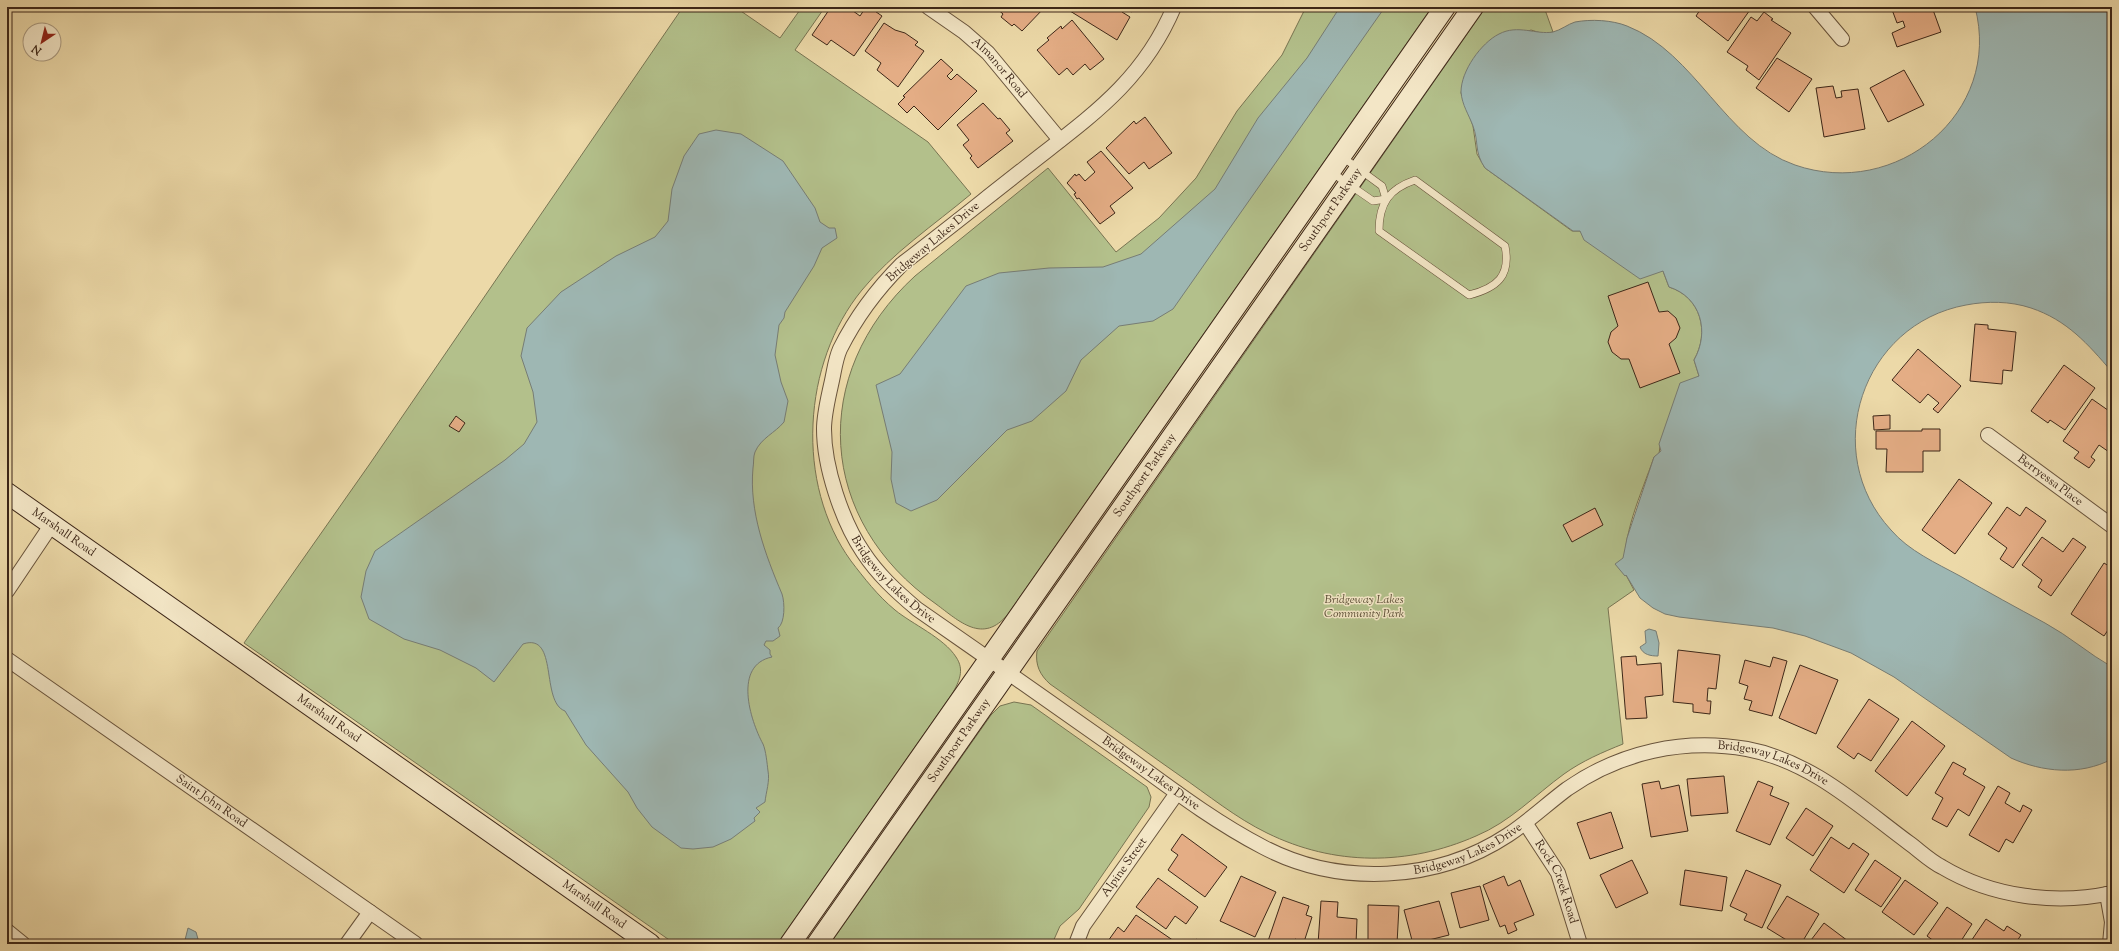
<svg xmlns="http://www.w3.org/2000/svg" width="2119" height="951" font-family="'Sorts Mill Goudy',serif">
<rect width="100%" height="100%" fill="#ecd9a8"/>
<filter id="stains"><feTurbulence type="fractalNoise" baseFrequency=".005" numOctaves="4"/><feColorMatrix values="0 0 0 0 .2 0 0 0 0 .09 0 0 0 0 .02 0 0 0 .5 -.17"/></filter>
<radialGradient id="worn" r=".72"><stop offset=".6" stop-color="#630" stop-opacity="0"/><stop offset="1" stop-color="#630" stop-opacity=".3"/></radialGradient>
<g fill="#b3c08b" stroke="#787452">
<path d="M683 7H735L780 38 802 7H825L795 50 928 142 971 194C934 225 892 253 862 290 802 363 795 484 851 561 864 578 878 596 895 610 912 624 944 638 956 657 965 670 959 682 952 694L777 944H675L244 643 369 465Z"/>
<path d="M1306 7H1432L1008 614C983 645 959 621 936 604 817 521 808 374 915 276L1048 168 1116 252 1159 218 1196 178 1237 111 1282 55Z"/>
<path d="M1486 7H1544L1553 32 1544 34 1531 30 1483 47 1464 77 1461 93 1473 126 1477 154 1485 168 1572 231H1580L1584 236 1663 271 1669 287C1701 297 1710 332 1694 360L1699 376 1660 446 1659 454 1654 457C1641 495 1621 535 1625 576L1626 575 1634 590 1608 608 1623 744C1603 752 1582 761 1564 774 1535 795 1510 822 1476 836 1408 866 1334 866 1267 833 1236 818 1208 795 1179 775 1136 745 1093 714 1050 684 1040 675 1035 665 1037 651Z"/>
<path d="M1014 702 1031 705 1147 787 1151 797 1149 807 1079 909 1060 926 1052 944H830L991 715 1000 706Z"/>
</g>
<g fill="#9eb7b3" stroke="#777d75">
<path d="M1340 7H1385L1173 309 1153 321 1119 326 1081 360 1066 391 1032 421 1007 430 937 500 911 511 896 503 891 479 892 452 876 385 900 374 966 286 999 273 1049 268 1103 267 1141 254 1215 189 1258 118 1307 58Z"/>
<path d="M1975 7H2112V372C2088 344 2067 320 2031 308 2010 301 1987 301 1966 305 1862 324 1819 452 1891 530 1909 551 1936 563 1960 576 1988 592 2017 608 2045 623 2069 636 2089 654 2112 667V759C2080 776 2042 772 2011 758L1894 677 1851 653 1805 636 1773 628 1679 617 1665 614 1653 608 1640 598 1626 575 1625 576 1615 564 1623 558 1627 538 1654 457 1661 451 1659 444 1680 383 1699 376 1694 360C1710 332 1701 297 1669 287L1663 271 1640 279 1584 240 1580 231H1573L1485 168C1474 152 1479 142 1473 126 1469 115 1462 105 1461 92 1461 71 1481 43 1499 34 1518 24 1536 35 1553 32 1561 30 1568 24 1575 22 1591 19 1612 20 1627 26 1696 53 1725 141 1795 165 1896 200 2003 113 1975 7Z"/>
<path d="M716 130 741 134 783 161 815 208 820 222 829 228H835L837 238 822 248 814 266 785 312 784 318 779 325 775 355 781 382 788 401 784 422C775 433 761 438 755 452 753 457 754 463 753 468 749 511 765 554 782 594 785 603 785 623 778 628L780 636 773 641H766L764 645 770 650V654L772 657C733 665 750 720 763 744 766 751 767 763 768 771 770 781 766 792 765 802L756 808 760 812 754 818 755 821 731 839 713 847 693 849 681 848 652 827 637 808 628 792 586 745 565 711C540 702 559 632 523 644L494 682 476 668 440 650 404 639 369 619 361 597 366 571 375 551 505 460 524 444 537 422 533 392 521 356 527 328 561 292 616 256 655 237 668 221 672 189 684 156 699 134Z"/>
<path d="M1649 629 1656 631 1659 643 1658 656C1651 656 1643 655 1640 647L1646 643 1645 631Z"/>
<path d="M188 928 196 932 198 939 203 944H184Z"/>
</g>
<g fill="#e4ad85" stroke="#3d2718">
<path d="M831 7H850L849 8 860 16 866 7H869L882 16 854 56 831 40 827 45 812 35Z"/>
<path d="M995 7H1045L1022 31 1014 24 1012 26 1001 17 1003 14Z"/>
<path d="M1073 7H1135L1132 12 1126 8 1122 12 1130 17 1117 40 1070 11Z"/>
<path d="M1702 7H1752L1728 41 1696 16Z"/>
<path d="M1891 7H1932L1941 32 1897 47 1892 33 1905 27 1903 21 1897 23Z"/>
<path d="M1764 12 1773 19 1771 20 1791 33 1759 80 1746 70 1748 66 1727 52 1751 17 1757 21Z"/>
<path d="M1072 20 1104 59 1090 70 1085 64 1073 75 1067 68 1059 75 1037 50 1049 40 1047 38 1061 26 1062 29Z"/>
<path d="M884 23 895 30 905 33 918 42 915 45 924 51 898 87 877 70 881 63 865 51Z"/>
<path d="M1777 58 1812 79 1789 112 1756 88Z"/>
<path d="M941 59 953 70 947 76 951 80 957 74 977 91 938 130 914 106 907 113 898 104 905 97 903 96Z"/>
<path d="M1904 70 1924 105 1888 122 1870 88Z"/>
<path d="M1833 86 1836 98 1842 97 1841 91 1858 89 1865 129 1824 137 1816 88Z"/>
<path d="M983 103 998 119 1000 118 1010 130 1006 133 1013 141 978 168 970 158 972 156 963 145 969 140 957 125Z"/>
<path d="M1145 117 1172 153 1149 169 1144 162 1129 174 1106 148 1134 121 1136 124Z"/>
<path d="M1101 151 1133 188 1110 206 1115 213 1100 224 1079 198 1077 199 1074 194 1076 193 1067 183 1075 174 1076 176 1079 174 1085 181 1095 172 1087 162Z"/>
<path d="M1648 282 1659 312 1668 311 1676 318 1680 328 1676 338 1669 344 1680 373 1640 388 1629 359H1621L1612 352 1608 342 1611 332 1618 326 1608 296Z"/>
<path d="M1975 324 1988 325V329L2016 332 2012 371 2003 370 2002 384 1970 381Z"/>
<path d="M1918 349 1961 386 1938 413 1933 409 1939 403 1928 394 1920 403 1892 380Z"/>
<path d="M2064 365 2095 388 2065 430 2050 420 2048 423 2031 411Z"/>
<path d="M2092 399 2112 413V448L2109 452 2099 445 2091 457 2095 460 2089 468 2074 458 2079 452 2063 441Z"/>
<path d="M1890 415V429L1874 430 1873 416Z"/>
<path d="M456 416 465 423 459 432 449 426Z"/>
<path d="M1922 429H1940V451H1923V472H1886L1887 449H1876V431H1922Z"/>
<path d="M1959 479 1992 503 1955 554 1922 530Z"/>
<path d="M2007 507 2020 516 2026 507 2046 521 2013 568 2000 559 2007 548 1988 534Z"/>
<path d="M1595 508 1603 525 1572 542 1563 525Z"/>
<path d="M2042 537 2063 552 2073 538 2086 547 2051 596 2038 587 2042 580 2022 565Z"/>
<path d="M2104 563 2112 568V624L2104 636 2071 614Z"/>
<path d="M1678 650 1720 655 1716 689 1708 688 1707 701H1711L1710 714 1693 712V704L1673 702Z"/>
<path d="M1636 656 1637 665 1661 663 1663 695 1645 697 1647 718 1626 719 1621 657Z"/>
<path d="M1773 657 1787 661 1772 716 1749 710 1752 701 1744 699 1748 686 1739 683 1745 660 1770 667Z"/>
<path d="M1800 665 1838 680 1816 734 1779 718Z"/>
<path d="M1869 699 1899 719 1871 761 1858 753 1854 759 1837 747Z"/>
<path d="M1912 721 1945 746 1907 796 1875 771Z"/>
<path d="M1953 762 1966 769 1963 774 1985 787 1969 816 1958 809 1947 827 1932 819 1943 798 1935 793Z"/>
<path d="M1724 776 1728 813 1691 816 1687 779Z"/>
<path d="M1659 781 1661 789 1679 785 1688 831 1651 837 1642 784Z"/>
<path d="M1758 781 1773 787 1770 795 1789 803 1770 845 1736 831Z"/>
<path d="M1998 786 2010 793 2005 803 2020 812 2023 805 2032 810 2013 843 2006 839 1999 852 1969 835Z"/>
<path d="M1806 808 1833 826 1813 856 1786 838Z"/>
<path d="M1611 812 1623 848 1590 859 1577 823Z"/>
<path d="M1182 834 1227 867 1205 897 1168 870 1178 855 1171 850Z"/>
<path d="M1831 837 1849 849 1853 843 1869 854 1844 893 1810 870Z"/>
<path d="M1632 860 1648 893 1616 908 1600 875Z"/>
<path d="M1875 860 1901 878 1881 907 1855 890Z"/>
<path d="M1685 870 1727 877 1722 911 1680 905Z"/>
<path d="M1746 870 1781 885 1762 928 1744 920 1747 914 1730 906Z"/>
<path d="M1241 876 1276 892 1255 937 1220 921Z"/>
<path d="M1504 876 1508 886 1520 880 1534 915 1514 923 1517 930 1508 934 1505 925 1500 927 1483 885Z"/>
<path d="M1158 878 1198 907 1186 924 1175 916 1166 929 1136 907Z"/>
<path d="M1905 880 1938 903 1914 935 1882 912Z"/>
<path d="M1480 886 1489 920 1460 928 1451 893Z"/>
<path d="M1787 896 1819 914 1801 944H1793L1767 928Z"/>
<path d="M1283 897 1309 906 1306 915 1312 917 1304 942 1295 939 1293 944H1267Z"/>
<path d="M1321 901 1338 902 1337 917 1357 919 1356 944H1318Z"/>
<path d="M1439 901 1449 935 1413 944 1404 910Z"/>
<path d="M1368 905 1399 906 1397 944H1368Z"/>
<path d="M1947 907 1972 924 1959 944H1938L1927 936Z"/>
<path d="M1136 915 1174 941 1172 944H1113L1108 941 1118 927 1124 932Z"/>
<path d="M1986 919 2004 931 2007 926 2021 935 2015 944H1969Z"/>
<path d="M1824 923 1852 944H1808Z"/>
<path d="M1196 939 1203 944H1192Z"/>
</g>
<g fill="none" stroke-linecap="round" stroke-linejoin="round">
<g stroke="#69543c" stroke-width="8">
<g id="lane">
<path d="M1341 156 1382 186 1386 199"/>
<path d="M1331 172 1373 201 1386 199"/>
<path d="M1415 180 1505 246C1511 276 1497 288 1469 295L1379 231C1379 203 1389 189 1415 180Z"/>
</g>
</g>
<g stroke="#69543c" stroke-width="16">
<g id="street">
<path id="s1" d="M928 7 964 32 988 53 1060 140"/>
<path id="s2" d="M1174 7C1142 83 1088 118 1026 167 985 199 944 232 902 264 877 289 856 317 840 349 835 360 834 373 831 385 828 399 824 415 824 429 824 467 842 521 863 552 878 575 897 592 917 609 982 654 1047 700 1111 745 1160 780 1209 819 1263 847 1339 887 1437 882 1508 835 1529 821 1547 804 1567 789 1620 752 1683 738 1747 749 1811 761 1859 806 1909 843 1920 851 1930 861 1942 867 1992 897 2055 905 2112 893"/>
<path d="M1815 7 1842 39"/>
<path id="s3" d="M1988 435 2112 526"/>
<path d="M7 591 52 524"/>
<path id="s4" d="M7 659 416 944"/>
<path id="s5" d="M1526 824 1558 873 1580 944"/>
<path d="M2107 894 2112 922 2110 944"/>
<path d="M7 931 23 944"/>
<path d="M347 944 370 912"/>
<path id="s6" d="M1076 944 1083 926 1177 793"/>
</g>
</g>
<g stroke="#3d2718" stroke-width="22">
<g id="secondary">
<path id="s7" d="M7 493 650 944"/>
<path d="M790 944 1445 7"/>
<path id="s8" d="M817 944 1473 7"/>
</g>
</g>
<use href="#lane" stroke="#f3e6c6" stroke-width="7"/>
<use href="#street" stroke="#f3e6c6" stroke-width="14"/>
<use href="#secondary" stroke="#f3e6c6" stroke-width="20"/>
</g>
<g text-anchor="middle" dominant-baseline="central" stroke-width="3" stroke-linejoin="round" paint-order="stroke">
<g font-size="12" fill="#3d2718" stroke="#f3e6c6">
<text stroke="none"><textPath href="#s1" startOffset="94">Almanor Road</textPath></text>
<text stroke="none"><textPath href="#s8" startOffset="896">Southport Parkway</textPath></text>
<text transform="translate(933 242) rotate(-40)">Bridgeway Lakes Drive</text>
<text stroke="none"><textPath href="#s8" startOffset="572">Southport Parkway</textPath></text>
<text stroke="none"><textPath href="#s3" startOffset="77">Berryessa Place</textPath></text>
<text stroke="none"><textPath href="#s7" startOffset="69">Marshall Road</textPath></text>
<text stroke="none"><textPath href="#s2" startOffset="737">Bridgeway Lakes Drive</textPath></text>
<text stroke="none"><textPath href="#s7" startOffset="393">Marshall Road</textPath></text>
<text stroke="none"><textPath href="#s8" startOffset="248">Southport Parkway</textPath></text>
<text stroke="none"><textPath href="#s2" startOffset="1745">Bridgeway Lakes Drive</textPath></text>
<text stroke="none"><textPath href="#s2" startOffset="1061">Bridgeway Lakes Drive</textPath></text>
<text stroke="none"><textPath href="#s4" startOffset="249">Saint John Road</textPath></text>
<text stroke="none"><textPath href="#s2" startOffset="1409">Bridgeway Lakes Drive</textPath></text>
<text stroke="none"><textPath href="#s6" startOffset="91">Alpine Street</textPath></text>
<text stroke="none"><textPath href="#s5" startOffset="66">Rock Creek Road</textPath></text>
<text stroke="none"><textPath href="#s7" startOffset="717">Marshall Road</textPath></text>
</g>
<g font-size="12" font-style="italic" fill="#5a4d35" stroke="#f3e6c6">
<text x="1364" y="600">Bridgeway Lakes<tspan x="1364" dy="14">Community Park</tspan></text>
</g>
</g>
<rect width="2119" height="951" fill="none" stroke="#ecd9a8" stroke-width="24"/>
<rect x="8" y="8" width="2103" height="935" fill="none" stroke="#3d2718" stroke-width="2"/>
<rect x="12" y="12" width="2095" height="927" fill="none" stroke="#3d2718"/>
<g transform="translate(42 42) rotate(215)"><circle r="19" fill="#f3e6c6" stroke="#aa9a80"/>
<path d="M0-3L7 15L0 10L-7 15Z" fill="#8f2418"/>
<text y="-6" font-size="11" font-weight="bold" text-anchor="middle" fill="#3d2718">N</text>
</g>
<rect width="100%" height="100%" filter="url(#stains)"/>
<rect width="100%" height="100%" fill="url(#worn)"/>
</svg>
